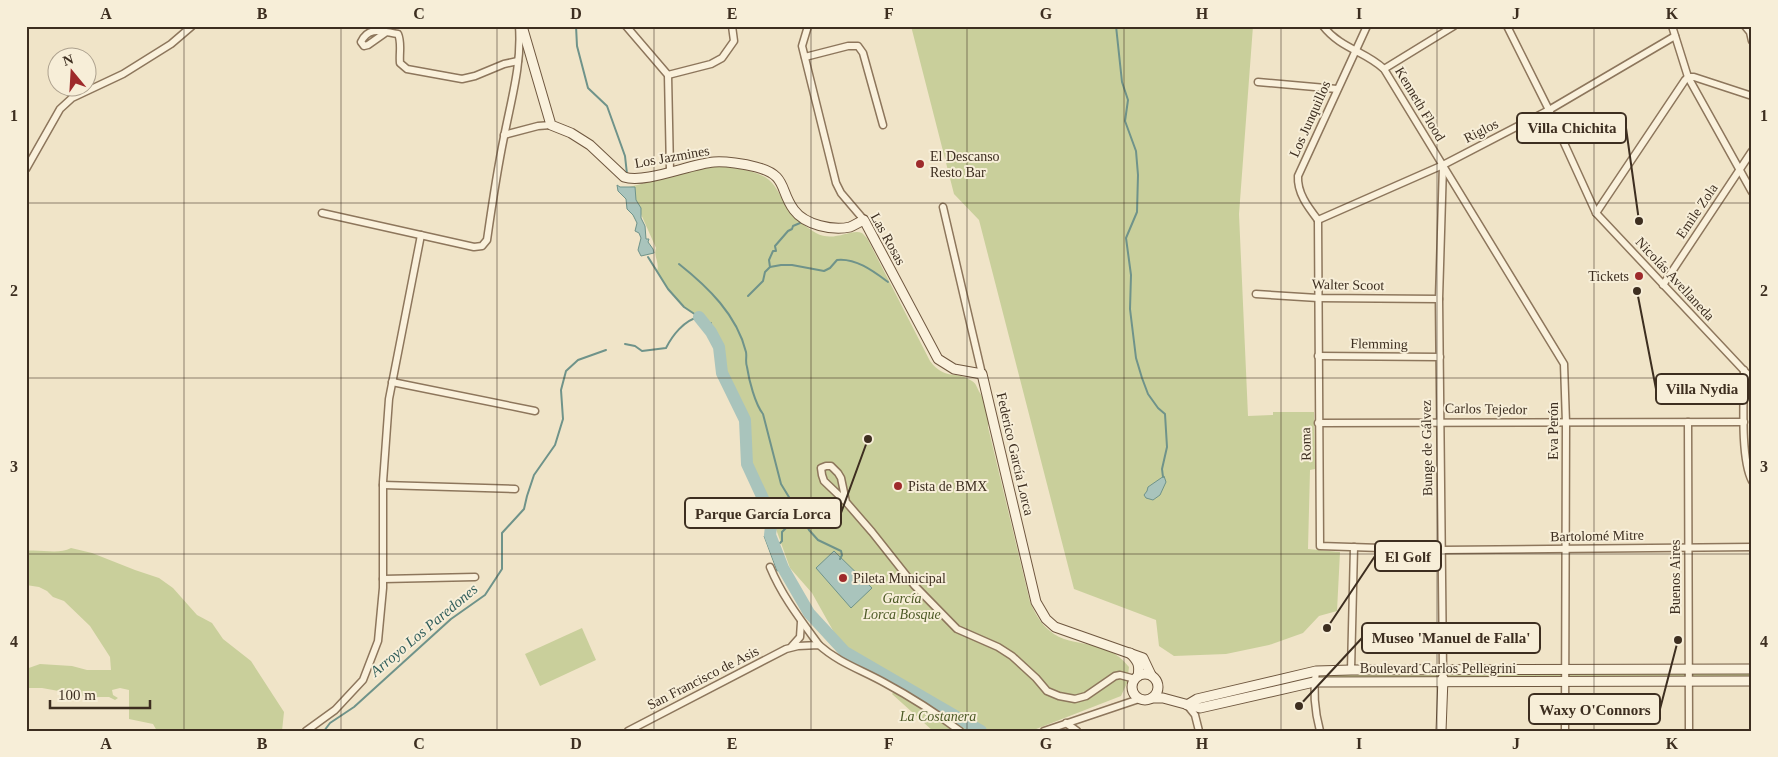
<svg xmlns="http://www.w3.org/2000/svg" width="1778" height="757" font-family="'Times New Roman',serif">
<rect width="100%" height="100%" fill="#f0e4c8"/>
<g fill="#c9cf9b">
<path d="M911 26H1253L1239 214 1248 416 1273 415V412H1314L1315 469 1310 470 1308 549 1340 552 1337 611 1319 616 1303 633 1269 645 1226 654 1174 656 1159 646 1156 620 1074 589 979 220 954 194Z"/>
<path d="M716 165C731 168 751 169 765 177 776 184 779 194 785 204 793 216 804 226 816 233 834 243 851 228 862 233 862 233 867 238 867 238L930 361C945 381 956 370 972 381 977 384 977 389 980 393 986 403 991 415 988 427L1030 602C1035 613 1040 623 1050 631 1072 650 1105 636 1129 667L1127 683 1121 696 1031 731H933L892 694 900 684 914 687 845 652 812 593 790 568 772 518 747 464 744 420 722 373 719 347 711 332 697 315 684 307 668 289 657 271C660 263 653 256 656 248L629 187Z"/>
<path d="M71 548 92 553 135 570 159 578 173 588 197 615 212 623 223 639 251 661 284 712 282 731H157L153 724 129 719V690L120 688 112 690 113 695 118 698 115 700 109 697H92L42 688H26V669L40 664 72 666 87 670H111L110 657 90 626 64 601 53 597 47 591 39 587 26 585V551C41 549 58 555 71 548Z"/>
<path d="M582 628 596 660 540 686 525 654Z"/>
<path d="M1752 670V680L1314 682 1200 708 1197 699 1316 671Z"/>
</g>
<g fill="#a9c4bc" stroke="#6f938a">
<path d="M617 185 620 187H635L636 200 641 208V218L645 226 646 239H649L648 242 653 249 654 253 641 256 638 250 641 238 639 233 635 231 637 223 633 215 627 209 626 199 618 191Z"/>
<path d="M1164 476 1166 482 1160 495 1153 500 1146 498 1144 495 1147 491 1148 487Z"/>
<path d="M774 535 787 567 777 571 764 536Z"/>
<path d="M834 551 872 588 851 608 816 568Z"/>
</g>
<g fill="none" stroke-linecap="round" stroke-linejoin="round">
<g stroke="#6f938a" stroke-width="2">
<path d="M576 26 577 46 588 88 607 106 625 156 627 174"/>
<path d="M1116 26 1122 82 1128 100 1125 121 1136 151 1138 175 1137 212 1126 238 1131 275 1130 309 1136 358 1142 378 1148 394 1158 408 1165 414 1167 447 1162 469 1163 477"/>
<path d="M648 257 668 289 684 307 699 317"/>
<path d="M679 264C708 287 737 315 746 352 747 357 745 362 747 367 749 380 755 404 763 414L781 484 809 530 818 540 841 551 842 555 840 559"/>
<path d="M770 267 781 265H792L824 271 830 268 837 260C856 258 873 271 888 282"/>
<path d="M748 296 763 281 765 272 770 267 769 260 773 251H776L775 246 788 231 792 229 793 226 800 223"/>
<path d="M711 332 709 326 711 323"/>
<path d="M625 344 635 346 642 351 666 348C672 336 684 320 699 317"/>
<path d="M777 546 782 541V532L787 527 788 522 791 521 797 524 803 521"/>
<path d="M324 731 330 723 354 707 451 619 485 595 502 569V533L524 509 527 496 534 475 555 445 563 419 561 390 566 371 578 360 606 350"/>
</g>
<path stroke="#a9c4bc" stroke-width="12" d="M699 317 711 332 719 347 722 373 745 420 747 464 772 518 770 535 783 568 809 613 845 652 981 731"/>
<g stroke="#8d765c" stroke-width="9">
<g id="street">
<path d="M626 26 668 75 670 171"/>
<path d="M808 26 802 46 836 183 841 193 864 220"/>
<path d="M1323 26C1341 49 1365 51 1384 69L1564 364 1566 423 1565 731"/>
<path d="M1507 26 1549 110 1596 213 1752 379"/>
<path d="M1672 26 1688 77 1752 192"/>
<path d="M1745 26 1750 32 1752 41"/>
<path d="M385 33 368 45 364 46 361 42C369 25 383 32 398 34 402 43 399 53 400 63L407 69 462 79 475 76 504 64 518 61"/>
<path d="M805 57 848 46H858L863 53 883 125"/>
<path d="M1384 69 1454 26"/>
<path d="M668 75 711 64 722 58 734 41 732 26"/>
<path d="M1258 82 1337 89"/>
<path d="M504 135 538 126 551 125"/>
<path d="M1443 165 1439 299 1443 671"/>
<path d="M26 169 60 109 72 98 123 74 171 44 192 26"/>
<path d="M943 207 982 374"/>
<path d="M322 213 474 247 482 246 487 240C492 205 497 171 504 137 511 100 522 64 519 26"/>
<path d="M1596 213 1685 80 1688 77H1694L1752 96"/>
<path d="M1318 220 1320 546 1442 550 1752 547"/>
<path d="M1318 220 1443 165 1549 110 1675 36"/>
<path d="M1318 220C1308 207 1297 193 1298 176L1367 26"/>
<path d="M1663 285 1752 151"/>
<path d="M1256 294 1318 298 1439 299"/>
<path d="M1318 356 1440 357"/>
<path d="M1744 370C1744 397 1740 458 1752 481"/>
<path d="M392 382 535 411"/>
<path d="M1688 422 1689 731"/>
<path d="M1318 423 1744 422"/>
<path d="M383 485 515 489"/>
<path d="M846 502 841 478 838 473 831 466H826L821 468 822 475 824 481 846 502 872 532 914 585 957 629 998 647 1012 656 1036 678 1047 691 1059 696 1075 699 1086 696 1115 676 1120 675 1135 679"/>
<path d="M770 567C782 596 800 619 819 645"/>
<path d="M383 579 475 577"/>
<path d="M792 646 800 637 801 622"/>
<path d="M1351 670 1354 547"/>
<path d="M1316 671C1313 690 1315 712 1320 731"/>
<path d="M1187 705 1195 715 1199 731"/>
<path d="M1066 723 1077 731"/>
<path d="M306 731 335 710 363 680 378 641 383 588V482L389 399 421 235"/>
<path d="M628 731 786 649 798 646 819 645C839 663 862 670 885 683 911 697 936 713 960 731"/>
<path d="M1044 731 1139 699"/>
</g>
</g>
<g stroke="#6f573f" stroke-width="11">
<g id="secondary">
<path d="M522 26 551 125 571 133 590 145 624 177C645 184 690 164 714 162 725 161 745 164 756 167 788 175 779 190 794 210 805 225 833 231 850 227 855 225 859 222 864 220L938 359 954 369 982 374 1036 602 1046 619 1055 627 1143 658 1151 675"/>
<path d="M1130 653C1138 661 1140 665 1138 676"/>
<circle cx="1145" cy="687" r="13"/>
<path d="M1152 698H1163L1200 708 1314 682 1752 681"/>
<path d="M1187 705 1197 699 1316 671 1351 670 1752 669"/>
<path d="M1441 731 1443 678"/>
</g>
</g>
<use href="#street" stroke="#faf1dc" stroke-width="6"/>
<use href="#secondary" stroke="#faf1dc" stroke-width="9"/>
</g>
<path fill="none" stroke="#3d2e20" stroke-width="1" stroke-opacity="0.55" d="M184 26V731M341 26V731M497 26V731M654 26V731M811 26V731M967 26V731M1124 26V731M1281 26V731M1437 26V731M1594 26V731M26 203H1752M26 378H1752M26 554H1752"/>
<g fill="#9e2a2b" stroke="#f7eed8" stroke-width="2">
<circle cx="920" cy="164" r="5"/>
<circle cx="1639" cy="276" r="5"/>
<circle cx="898" cy="486" r="5"/>
<circle cx="843" cy="578" r="5"/>
</g>
<g text-anchor="middle" dominant-baseline="central" stroke-width="4" stroke-linejoin="round" paint-order="stroke">
<g font-size="14" fill="#3d2e20" stroke="#f7eed8">
<text transform="translate(1420 104) rotate(59)">Kenneth Flood</text>
<text transform="translate(1310 119) rotate(-66)">Los Junquillos</text>
<text transform="translate(1481 131) rotate(-27)">Riglos</text>
<text transform="translate(672 157) rotate(-10)">Los Jazmines</text>
<text transform="translate(1697 211) rotate(-56)">Emile Zola</text>
<text transform="translate(888 239) rotate(61)">Las Rosas</text>
<text transform="translate(1675 279) rotate(47)">Nicolás Avellaneda</text>
<text transform="translate(1348 285) rotate(1)">Walter Scoot</text>
<text transform="translate(1379 344) rotate(1)">Flemming</text>
<text transform="translate(1486 409) rotate(1)">Carlos Tejedor</text>
<text transform="translate(1553 431) rotate(-90)">Eva Perón</text>
<text transform="translate(1306 444) rotate(-91)">Roma</text>
<text transform="translate(1427 448) rotate(-91)">Bunge de Gálvez</text>
<text transform="translate(1015 454) rotate(77)">Federico García Lorca</text>
<text transform="translate(1597 536) rotate(-1)">Bartolomé Mitre</text>
<text transform="translate(1675 577) rotate(-90)">Buenos Aires</text>
<text x="1438" y="668">Boulevard Carlos Pellegrini</text>
<text transform="translate(703 678) rotate(-27)">San Francisco de Asis</text>
</g>
<g font-size="14" fill="#3d2e20" stroke="#f7eed8" text-anchor="start">
<text x="930" y="156">El Descanso<tspan x="930" dy="16">Resto Bar</tspan></text>
<text x="1629" y="276" text-anchor="end">Tickets</text>
<text x="908" y="486">Pista de BMX</text>
<text x="853" y="578">Pileta Municipal</text>
</g>
<g font-size="14" font-style="italic" fill="#4d5a26" stroke="#f7eed8">
<text x="902" y="598">García<tspan x="902" dy="16">Lorca Bosque</tspan></text>
<text x="938" y="716">La Costanera</text>
</g>
<g font-size="15" font-style="italic" fill="#2f5d5a" stroke="#f7eed8">
<text transform="translate(424 630) rotate(-40)">Arroyo Los Paredones</text>
</g>
</g>
<path fill="none" stroke="#3d2e20" stroke-width="2" d="M1639 221L1626 128M1637 291L1656 389M868 439L841 513M1327 628L1375 556M1299 706L1362 638M1678 640L1660 709"/>
<g fill="#3d2e20" stroke="#f7eed8" stroke-width="2">
<circle cx="1639" cy="221" r="5"/>
<circle cx="1637" cy="291" r="5"/>
<circle cx="868" cy="439" r="5"/>
<circle cx="1327" cy="628" r="5"/>
<circle cx="1299" cy="706" r="5"/>
<circle cx="1678" cy="640" r="5"/>
</g>
<g fill="#f7eed8" stroke="#3d2e20" stroke-width="2">
<rect x="1517" y="113" width="109" height="30" rx="5"/>
<rect x="1656" y="374" width="92" height="30" rx="5"/>
<rect x="685" y="498" width="156" height="30" rx="5"/>
<rect x="1375" y="541" width="66" height="30" rx="5"/>
<rect x="1362" y="623" width="178" height="30" rx="5"/>
<rect x="1529" y="694" width="131" height="30" rx="5"/>
</g>
<g font-size="15" text-anchor="middle" font-weight="bold" fill="#3d2e20">
<text x="1572" y="133">Villa Chichita</text>
<text x="1702" y="394">Villa Nydia</text>
<text x="763" y="519">Parque García Lorca</text>
<text x="1408" y="562">El Golf</text>
<text x="1451" y="643">Museo 'Manuel de Falla'</text>
<text x="1595" y="715">Waxy O'Connors</text>
</g>
<rect width="1778" height="757" fill="none" stroke="#f7eed8" stroke-width="55"/>
<g transform="translate(72 72) rotate(342)"><circle r="24" fill="#f7eed8" stroke="#ada18e"/>
<path d="M0-4L9 19L0 12L-9 19Z" fill="#9e2a2b"/>
<text y="-8" font-size="14" font-weight="bold" text-anchor="middle" fill="#3d2e20">N</text>
</g>
<path d="M50 700v8h100v-8" fill="none" stroke="#3d2e20" stroke-width="2.5"/>
<text x="58" y="700" font-size="15" fill="#3d2e20" stroke="#f7eed8" stroke-width="4" paint-order="stroke">100 m</text>
<rect x="28" y="28" width="1722" height="702" fill="none" stroke="#3d2e20" stroke-width="2"/>
<g font-size="16" text-anchor="middle" font-weight="bold" fill="#3d2e20">
<text x="106" y="19">A</text>
<text x="262" y="19">B</text>
<text x="419" y="19">C</text>
<text x="576" y="19">D</text>
<text x="732" y="19">E</text>
<text x="889" y="19">F</text>
<text x="1046" y="19">G</text>
<text x="1202" y="19">H</text>
<text x="1359" y="19">I</text>
<text x="1516" y="19">J</text>
<text x="1672" y="19">K</text>
<text x="14" y="121">1</text>
<text x="1764" y="121">1</text>
<text x="14" y="296">2</text>
<text x="1764" y="296">2</text>
<text x="14" y="472">3</text>
<text x="1764" y="472">3</text>
<text x="14" y="647">4</text>
<text x="1764" y="647">4</text>
<text x="106" y="749">A</text>
<text x="262" y="749">B</text>
<text x="419" y="749">C</text>
<text x="576" y="749">D</text>
<text x="732" y="749">E</text>
<text x="889" y="749">F</text>
<text x="1046" y="749">G</text>
<text x="1202" y="749">H</text>
<text x="1359" y="749">I</text>
<text x="1516" y="749">J</text>
<text x="1672" y="749">K</text>
</g>
</svg>
